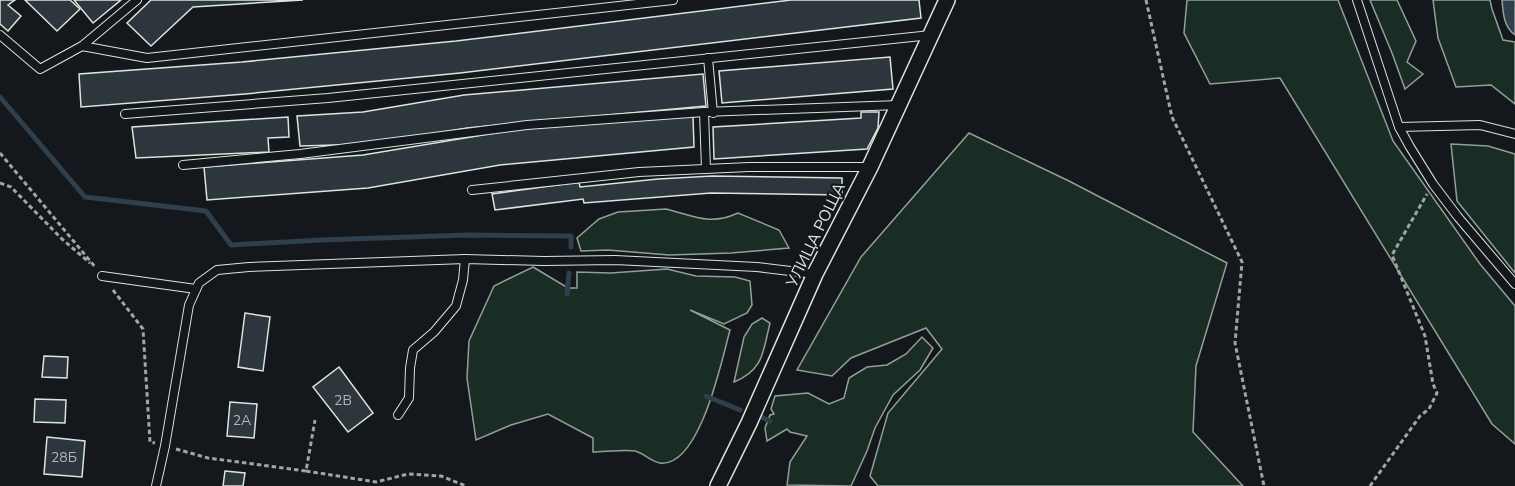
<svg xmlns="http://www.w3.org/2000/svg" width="1515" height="486" font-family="'Nunito Sans',sans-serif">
<rect width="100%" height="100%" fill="#14181c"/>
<g fill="#1a2d24" stroke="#939e99" stroke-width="1.5">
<path d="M1187 0H1338L1393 141 1480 264 1515 306V444L1492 424 1280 78 1210 84 1184 33Z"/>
<path d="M1370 0H1397L1416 41 1407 62 1423 74 1405 89 1392 53Z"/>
<path d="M1433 0H1490L1492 9 1503 40 1515 42V104L1491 85 1456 87 1438 38Z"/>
<path d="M969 133 1069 181 1227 263 1196 366 1193 432 1243 486H878L870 476 888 413 942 349 926 328 851 358 832 376 797 370 861 257Z"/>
<path d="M1451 144 1488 146 1515 154V273L1457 201Z"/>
<path d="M666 209C694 216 710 226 738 213L779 230 789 248 731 253 669 255 608 250 581 251 577 238 599 219 618 212Z"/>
<path d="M533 267 568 288H577V272L611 273 667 269 696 276 735 277 750 281 752 305 747 313 724 324 690 310 730 330C722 359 700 468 660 463 651 462 644 453 635 451 626 449 603 452 593 452V438L548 414 511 425 476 440 467 378 469 341 494 286Z"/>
<path d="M762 318 770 323C763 351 764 370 734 382L744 337 752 324Z"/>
<path d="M922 337 933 348 920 370 893 395 875 428 867 451 851 486 787 485 790 462 807 436 790 432 787 429 767 441 765 428 770 415 774 414 771 409 775 396 808 393 829 404 844 398 849 378 867 367 887 365 906 354Z"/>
</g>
<path fill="#2f3f4d" stroke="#939e99" stroke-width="1.5" d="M1502 0H1515V35C1504 27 1503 14 1502 0Z"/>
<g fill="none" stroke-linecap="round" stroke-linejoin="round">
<g stroke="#2f3f4d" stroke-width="5">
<path d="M0 97 85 197 206 211 231 245 321 240 468 235 571 236V247"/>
<path d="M567 294 569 273"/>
<path d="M706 396 740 410"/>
<path d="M761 417 770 421"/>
</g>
</g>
<g fill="#2c363c" stroke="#d8e6dc" stroke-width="1.5">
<path d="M0 0H15L8 5 21 16 8 31 0 24Z"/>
<path d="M25 0H70L80 9 57 31Z"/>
<path d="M74 0H121L93 23Z"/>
<path d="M151 0H303L193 7 151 46 127 23Z"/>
<path d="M791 0H919L921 18 460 73 245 94 81 107 79 74 242 62 456 41Z"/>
<path d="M890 57 893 89 722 103 719 71Z"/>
<path d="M703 74 706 106 467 128 370 144 300 146 297 116 363 112 464 95Z"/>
<path d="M861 112H879L878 128 867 149 714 159 713 127 861 118Z"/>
<path d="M693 116 694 147 500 165 368 188 207 200 204 167 363 155 531 127Z"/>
<path d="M288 117 289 137 268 138 269 152 136 158 132 127Z"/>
<path d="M712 176 842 178V195L711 193 584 203 583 199 495 210 492 194 579 182 580 187 658 179Z"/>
<path d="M245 313 270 317 263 371 238 367Z"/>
<path d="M44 356 68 357 67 378 42 377Z"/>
<path d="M339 367 373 413 348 432 313 387Z"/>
<path d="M35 399 66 400 65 423 34 422Z"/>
<path d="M230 402 257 404 254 438 227 436Z"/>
<path d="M47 437 85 441 82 477 44 474Z"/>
<path d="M225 471 245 473 243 486H223Z"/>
</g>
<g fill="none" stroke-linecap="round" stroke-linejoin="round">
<g stroke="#d8e6dc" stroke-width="10">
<g id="service">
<path d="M137 0 82 46 147 58 673 0"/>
<path d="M1357 0 1399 127 1410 147 1433 184 1458 217 1515 284"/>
<path d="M0 35 40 69 82 46"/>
<path d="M708 58 713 113"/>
<path d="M704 112 706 169"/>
<path d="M125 114 328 98 931 35"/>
<path d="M1399 127 1480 125 1515 134"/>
<path d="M183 165 300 154 527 125 704 112 899 105"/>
<path d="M472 190 639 172 749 167H870"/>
<path d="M102 276 196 289"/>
<path d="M398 415 409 398 410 368 413 350 434 332 456 306 463 280 465 259"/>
<path d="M156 486 165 446 189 305 199 283 217 270 249 267 465 259 544 261 615 260 757 267 815 274"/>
</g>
</g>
<g stroke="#d8e6dc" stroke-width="18">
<path id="minor" d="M718 486 749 423 815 274 870 167 947 0"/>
</g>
<g stroke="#9da8a2" stroke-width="3" stroke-dasharray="4.5 3" stroke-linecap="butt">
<path d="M1146 0 1172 117 1242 262 1235 343 1264 486"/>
<path d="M0 153 96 268"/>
<path d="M0 183 11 187 62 239 90 263"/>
<path d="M113 290 143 329 150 442 155 443"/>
<path d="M176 449 208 458 306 471 315 420"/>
<path d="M306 471 376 482 408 474 441 476 466 486"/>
<path d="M1370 486 1420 416 1429 409 1437 393 1433 384 1425 336 1392 255 1427 194"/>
</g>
<use href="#service" stroke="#14181c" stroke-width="8"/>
<use href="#minor" stroke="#14181c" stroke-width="15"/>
</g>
<g text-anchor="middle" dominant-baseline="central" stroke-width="4.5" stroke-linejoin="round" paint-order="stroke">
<g font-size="14" fill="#adbab4">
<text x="343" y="400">2В</text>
<text x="242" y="420">2А</text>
<text x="64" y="457">28Б</text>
</g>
<g font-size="16" fill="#d8e6dc" stroke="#14181c">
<text transform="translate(816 235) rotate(-64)">УЛИЦА РОЩА</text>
</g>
</g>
</svg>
